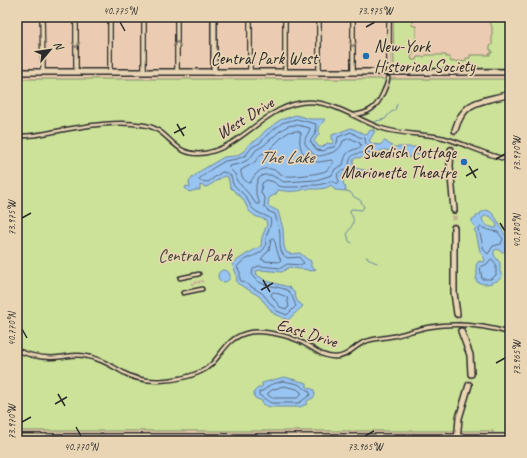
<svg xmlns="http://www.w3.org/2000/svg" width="527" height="458" font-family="Caveat,sans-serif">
<rect width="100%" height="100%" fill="#ebcbb1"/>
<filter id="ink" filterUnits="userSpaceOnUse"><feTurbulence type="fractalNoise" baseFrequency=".025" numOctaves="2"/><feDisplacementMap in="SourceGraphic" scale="8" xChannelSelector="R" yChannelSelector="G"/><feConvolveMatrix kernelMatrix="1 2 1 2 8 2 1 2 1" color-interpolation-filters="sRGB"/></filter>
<g filter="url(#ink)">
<g fill="#cbe298" stroke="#7b8662">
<path d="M393 17H414V21L411 24 413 26H416V45L414 47V54L411 57 412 60H416L417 57H424L426 55H446V57H450L451 62 460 61V62L462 61 464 62 466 61V58H470V55H490V53H492V50H490V46L492 45V27L490 22V17H510V68H394Z"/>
<path d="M17 79H510V433L493 434V431H17Z"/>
</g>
<g fill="#98c4f2" stroke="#6c87a2" fill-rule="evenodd">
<path d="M296 115 310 119H325L319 128V134L314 141 319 147H323L327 143 332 144 334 140 332 139V135L351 128 367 135 370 130 375 131 369 141 373 144 380 145 383 142 385 141 393 147H419L423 151 419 154 407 158C403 156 402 157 397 156 393 156 392 153 389 151 384 148 377 152 375 156L355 158 353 161 354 167C359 170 363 169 368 171L372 168C364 178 356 168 344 176L343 174 341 176 344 178 343 183 346 188 345 191 335 190 331 185C326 190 314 189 307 189 303 189 301 191 297 191 291 192 284 191 278 190L276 194 269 198 268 206 278 211 283 229 284 246 286 252 291 254 300 253 307 259 311 261V267L316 269 311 271C304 268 297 270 289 267L282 272 261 270 256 271 257 275 266 281 289 287 294 292 297 301 303 306 288 320 274 314 259 296 237 283 236 273 232 264 245 255 261 246 262 237 267 225 266 220 255 216 249 211 243 199 230 187 228 177 224 176 210 185 206 187 200 185V190H196L189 192 185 188 186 186 190 187 189 182 193 177 202 170 224 157 236 156 244 151 249 144 257 140 265 131 280 120Z"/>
<path d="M487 210C496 212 501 230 507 238L505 247 506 251 502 252 497 249 494 251V255L500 263V271L502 277C496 283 484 287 476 281L477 274 476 265 479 261 484 262 485 260 480 251 476 233 474 230 476 228 472 223V219L476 218 477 215H480V213ZM485 216C492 215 493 220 497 225L496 228C491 228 483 225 482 218Z"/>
<circle cx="224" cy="276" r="6"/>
<path d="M284 377 307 383V387L314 390 315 395 313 398 307 401V404L300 407H270L262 404V401L255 398C252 392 256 388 262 387V383Z"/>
</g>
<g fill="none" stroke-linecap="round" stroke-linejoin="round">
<g stroke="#57687b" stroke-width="1">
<path d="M297 119 316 124 315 134 310 141 317 150 324 151 328 148 334 147 337 143 338 137 351 132 359 137 365 138 366 144 373 150 372 152C356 154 349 151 349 169 342 172 334 170 339 181L338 184 331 181 326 183 318 185H306L298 187H284L278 186 274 182 267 180 262 183 261 193 265 199 264 207 268 211 275 214C276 219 278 224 279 229 282 239 276 253 288 258L299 257 304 263 300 265 287 264 281 268 258 266 253 269 252 275C258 287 276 285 287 290 292 293 294 302 296 306L287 315 277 311 262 293 240 280V272L237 267C243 257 258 257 264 249 267 245 265 239 267 234 269 228 272 224 270 218L257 212 252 208 246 197 233 184 231 176 227 173 222 172 208 182 200 181 199 179 213 168 225 161 237 159 246 155 252 147 260 143 268 134 282 123Z"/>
<path d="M297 125 310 128C309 134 304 137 305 143 306 146 307 146 309 149 316 159 320 156 331 153 338 150 341 148 343 141L350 138 360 143 361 147C349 152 346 150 343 165L335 169 332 175 316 180 284 182 271 175H263L258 179 256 185V195L259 201V204H256L249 194 237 181 235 174 229 168V166L239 164 246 161 251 157 256 150 263 146 280 131 288 126Z"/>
<path d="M298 131 301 133C297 145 303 160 317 162 323 162 328 160 333 160V163C331 165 329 168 327 170 323 174 291 177 285 176 281 175 278 171 274 170 262 165 255 174 250 183 244 182 240 175 241 170L254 163 260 155 268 151 283 136 289 132Z"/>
<path d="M481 227 488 230 498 232 503 239 501 244 493 246 488 254 484 250 479 230Z"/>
<path d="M273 238C277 244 276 253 281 260L279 262 265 261 261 259 269 250 271 240Z"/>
<path d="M492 259 496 264V275L491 279H482L480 267 487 264 490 260Z"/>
<path d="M274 292 287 297 289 307 286 309 280 307 271 295 272 293Z"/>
<path d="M284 381 298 384 310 392V395L299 403H271L259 395V392L264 390 270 385Z"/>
<path d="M284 386 297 389 301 392V395L297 398H272L268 395V393L272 390Z"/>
</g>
<g stroke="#6c87a2" stroke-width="1">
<path d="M373 130 376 121 385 119 390 113 395 110 397 104"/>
<path d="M346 191 350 192 354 197 360 200 364 207 362 210 352 209 350 210V213C357 220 351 228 347 233L349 241 352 243"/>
<path d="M366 257C371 259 372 262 377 263"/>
</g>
<path stroke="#c5ab96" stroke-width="2.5" stroke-dasharray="2.5 1" stroke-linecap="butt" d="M191 284 203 281"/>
<g stroke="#c5ab96" stroke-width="5" stroke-dasharray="5 2.5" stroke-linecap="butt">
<path d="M451 150 455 130"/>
<path d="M454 228V210"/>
<path d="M457 314 461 331"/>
<path d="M469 385 471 374"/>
</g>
<g stroke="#2b2b2b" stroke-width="5.5">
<g id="pedestrian">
<path d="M354 115C370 113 377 107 383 93 385 88 388 83 388 78"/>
<path d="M17 136C35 137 51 132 68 129 92 125 118 121 143 125 171 128 172 159 206 153 245 146 268 101 311 102 336 103 358 120 381 128 401 135 423 133 444 138 466 144 487 156 510 160"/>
<path d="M180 278 199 274"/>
<path d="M183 293 202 289"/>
<path d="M17 350C32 357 45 359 61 357 69 356 77 354 85 356 100 358 113 367 126 374 146 385 180 381 200 372 221 363 222 339 247 333 261 329 290 336 303 343 314 348 323 358 336 357 349 357 355 344 367 341 376 338 385 338 394 336 406 333 418 329 429 327 458 322 483 325 510 333"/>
</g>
</g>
<g stroke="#2b2b2b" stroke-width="6">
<g id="minor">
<path d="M42 17 43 72"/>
<path d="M110 17V72"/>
<path d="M144 17V72"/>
<path d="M177 17V72"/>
<path d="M353 17V72"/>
<path d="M76 72V17"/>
<path d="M250 72V17"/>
<path d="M285 72V17"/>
<path d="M319 72V17"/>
<path d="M389 72V17"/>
</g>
</g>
<g stroke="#2b2b2b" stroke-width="8">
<g id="secondary">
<path d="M214 17V72"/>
<path d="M17 72H510"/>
<path d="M455 130C464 98 484 102 510 94"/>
<path d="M451 150 450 166 454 210"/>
<path d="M454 228V293L457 314"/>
<path d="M461 331 470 355 471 374"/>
<path d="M17 437H510"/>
<path d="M457 441 459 418 469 385"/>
</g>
</g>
<use href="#pedestrian" stroke="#e9d5b3" stroke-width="2.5"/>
<use href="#minor" stroke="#e9d5b3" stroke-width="3.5"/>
<use href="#secondary" stroke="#e9d5b3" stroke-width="5"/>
</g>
<defs><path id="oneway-chevron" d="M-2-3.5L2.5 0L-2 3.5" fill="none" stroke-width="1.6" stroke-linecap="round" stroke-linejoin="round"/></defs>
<g stroke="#8a806f">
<use href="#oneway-chevron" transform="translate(177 44) rotate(-90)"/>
<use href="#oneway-chevron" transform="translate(353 44) rotate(90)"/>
<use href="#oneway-chevron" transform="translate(76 45) rotate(90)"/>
</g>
</g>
<path fill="none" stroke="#2b2b2b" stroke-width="1.5" d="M120 22 125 31M366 27 375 22M177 124 184 136M174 133 186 127M496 159 505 154M469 166 476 178M466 176 478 169M22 218 31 213M500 223 505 231M263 280 270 292M261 290 273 283M22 329 27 338M496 363 505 358M58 394 65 406M55 404 67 397M22 422 31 417M76 427 81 436M365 436 374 431"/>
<g fill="#1f6fb2" stroke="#e9d5b3" stroke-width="1.5">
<circle cx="366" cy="56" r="4"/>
<circle cx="464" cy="162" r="4"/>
</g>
<g text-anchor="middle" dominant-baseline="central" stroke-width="3.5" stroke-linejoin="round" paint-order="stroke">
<g font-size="17" fill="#2b2b2b" stroke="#e9d5b3" text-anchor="start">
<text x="374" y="46">New-York<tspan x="374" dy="20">Historical Society</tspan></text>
<text x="456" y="152" text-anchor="end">Swedish Cottage<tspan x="456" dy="20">Marionette Theatre</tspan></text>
</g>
<g font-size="17" fill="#2b2b2b" stroke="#e9d5b3">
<text x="264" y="58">Central Park West</text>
<text transform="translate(245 118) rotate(-32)">West Drive</text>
<text transform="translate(307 333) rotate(17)">East Drive</text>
</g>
<g font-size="17" fill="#43463b" stroke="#e9d5b3">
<text x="195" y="255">Central Park</text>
</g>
<g font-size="18" font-style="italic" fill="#3b4249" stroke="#e9d5b3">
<text x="286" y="157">The Lake</text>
</g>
</g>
<rect width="527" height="458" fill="none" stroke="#e9d5b3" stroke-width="44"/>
<g transform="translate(50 50) rotate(61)" stroke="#e9d5b3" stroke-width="3" paint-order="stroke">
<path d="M0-3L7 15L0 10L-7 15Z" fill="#2b2b2b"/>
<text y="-6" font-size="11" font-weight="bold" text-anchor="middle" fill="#2b2b2b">N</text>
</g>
<rect x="22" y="22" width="483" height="414" fill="none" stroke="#2b2b2b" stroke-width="1.5"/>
<g font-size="10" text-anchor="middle" fill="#2b2b2b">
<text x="120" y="14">40.775°N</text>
<text x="375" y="14">73.975°W</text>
<text transform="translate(516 154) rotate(-90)" y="4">73.970°W</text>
<text transform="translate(11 218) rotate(-90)" y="4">73.975°W</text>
<text transform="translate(516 231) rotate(-90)" y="4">40.780°N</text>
<text transform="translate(11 329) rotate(-90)" y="4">40.770°N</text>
<text transform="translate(516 358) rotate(-90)" y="4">73.965°W</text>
<text transform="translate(11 422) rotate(-90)" y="4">73.970°W</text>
<text x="81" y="450">40.770°N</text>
<text x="365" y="450">73.965°W</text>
</g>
</svg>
